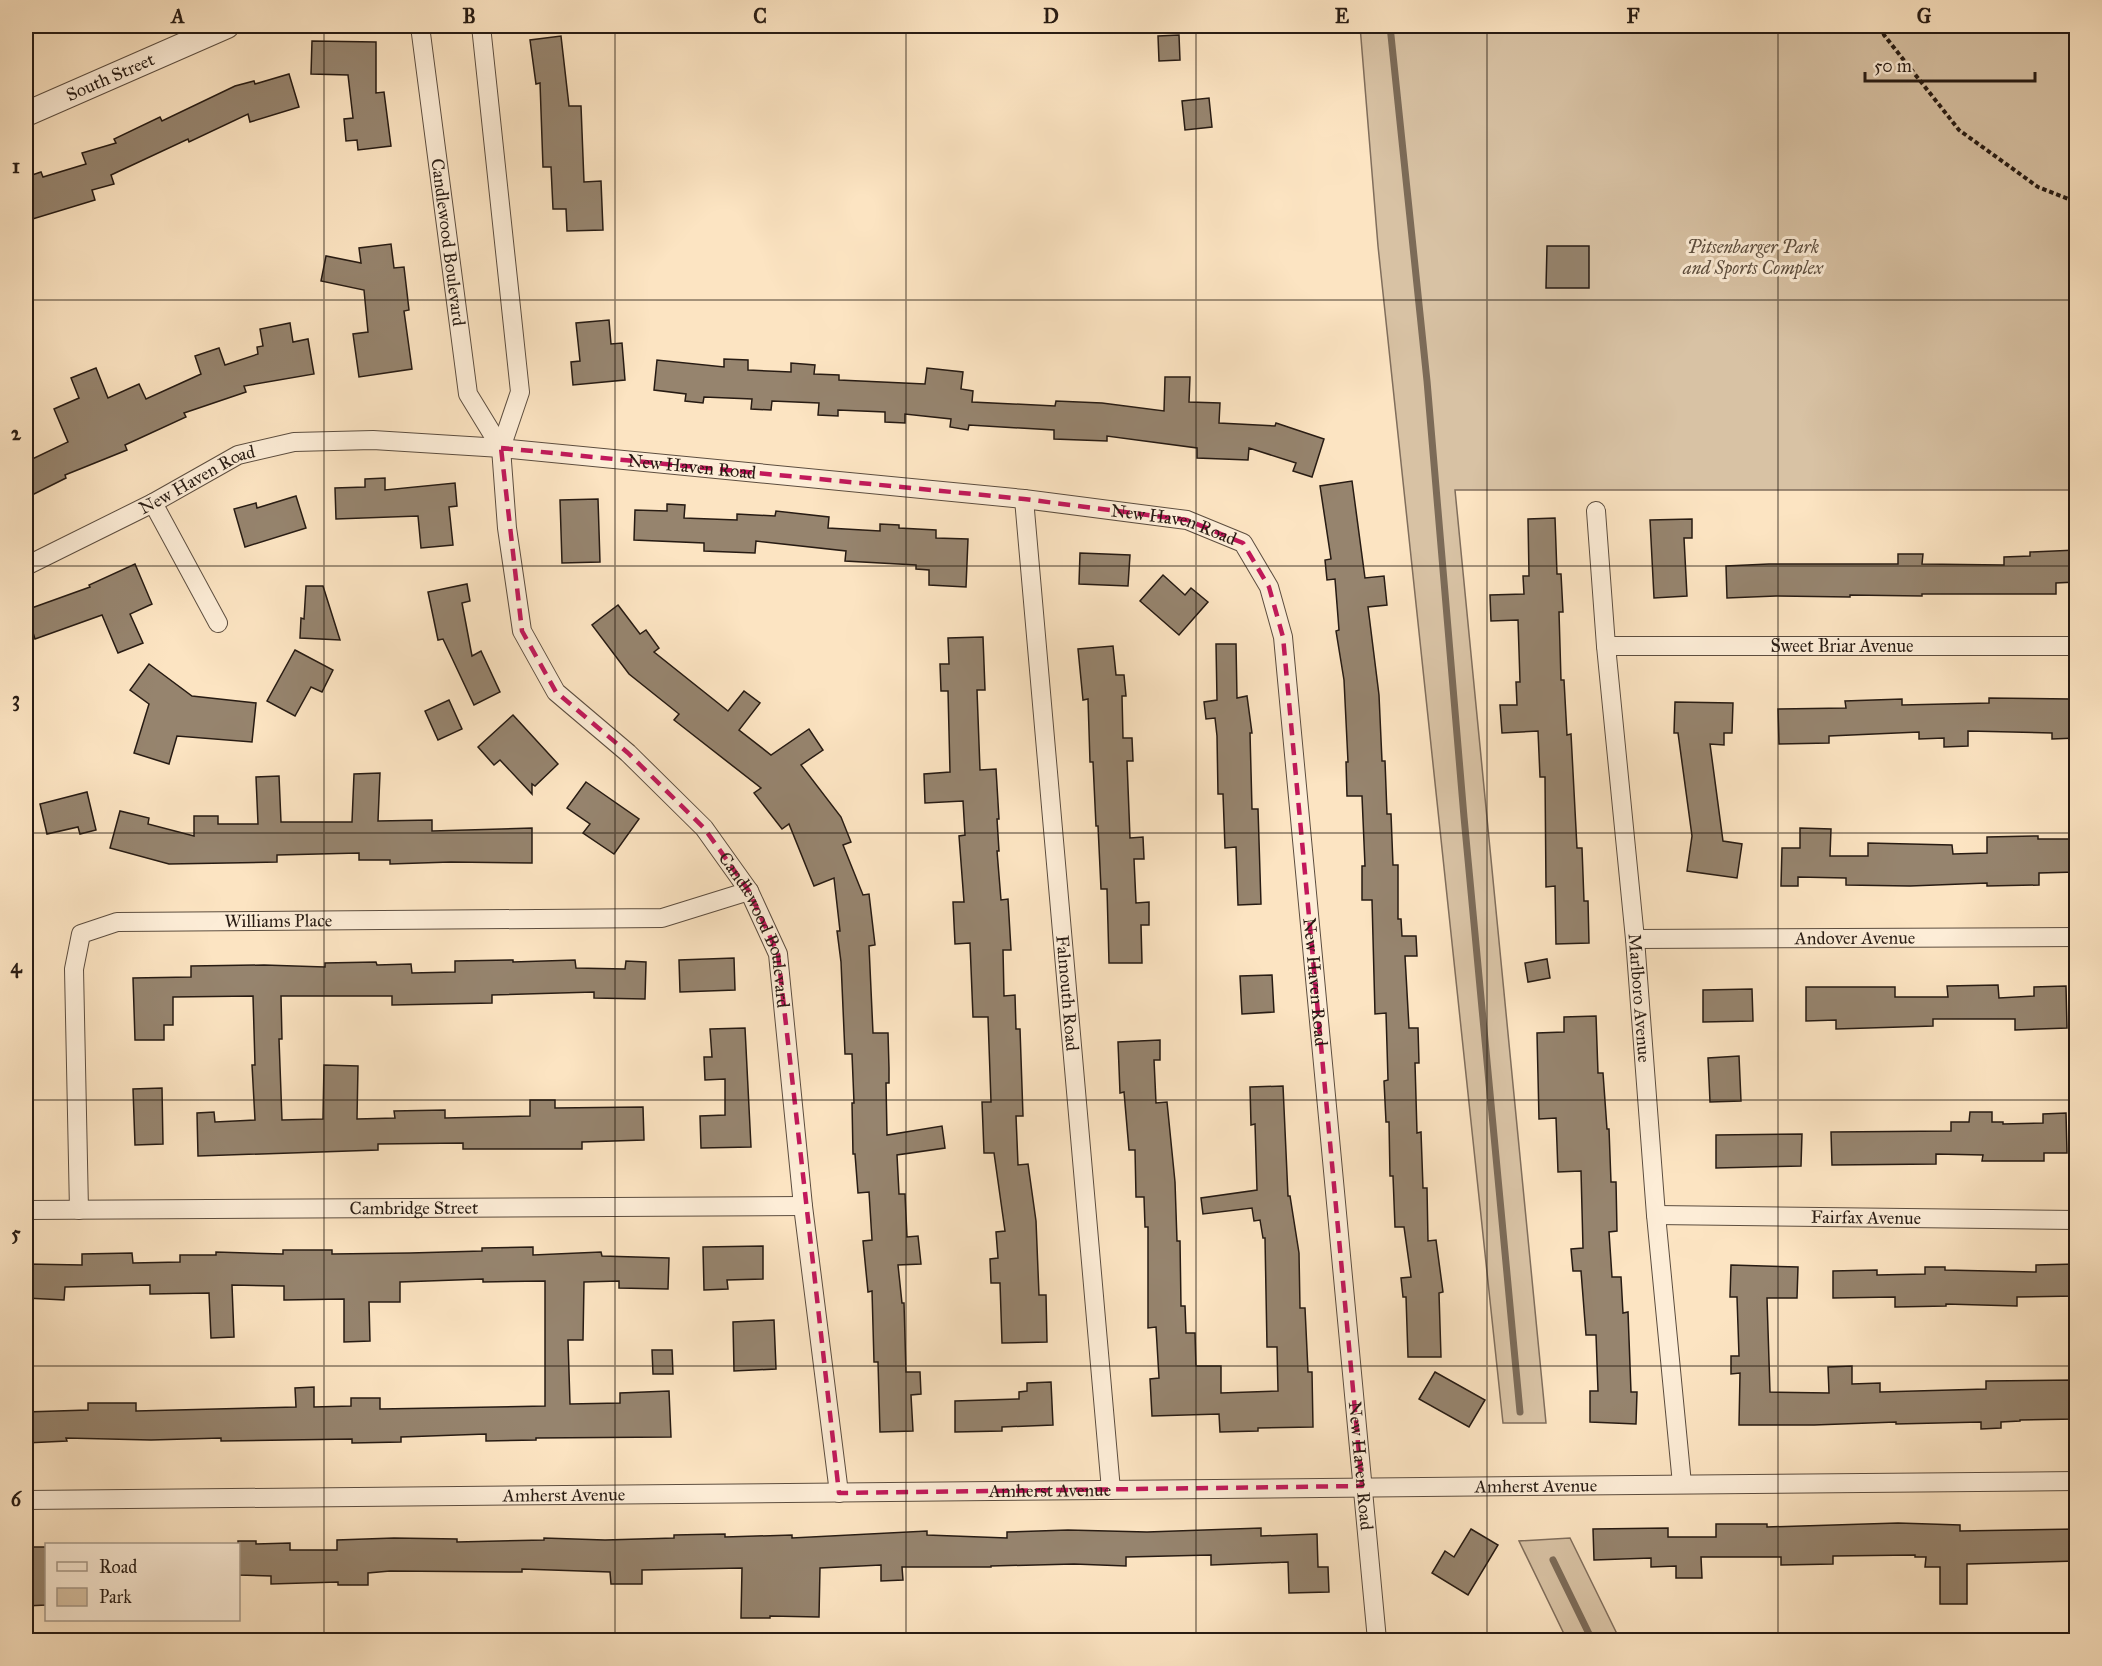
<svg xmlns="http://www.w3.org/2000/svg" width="2102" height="1666" font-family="'IM FELL Great Primer',serif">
<rect width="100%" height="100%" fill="#fce4c2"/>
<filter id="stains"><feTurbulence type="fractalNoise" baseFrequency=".00333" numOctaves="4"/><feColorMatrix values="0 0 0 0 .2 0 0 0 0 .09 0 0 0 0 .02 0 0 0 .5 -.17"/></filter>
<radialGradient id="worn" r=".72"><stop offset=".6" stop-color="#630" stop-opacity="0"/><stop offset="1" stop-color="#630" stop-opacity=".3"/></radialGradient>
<g fill="#d8c2a4" stroke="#806e5c" stroke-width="1.5">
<path d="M1360 26H2076V490H1455L1546 1423H1503L1378 246Z"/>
<path d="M1570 1538 1620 1640H1567L1519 1541Z"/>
</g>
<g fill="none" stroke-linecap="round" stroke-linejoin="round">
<g stroke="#7c6b58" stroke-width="7">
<path d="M1390 26 1427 381 1464 817 1520 1412"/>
<path d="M1553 1560 1592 1640"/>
</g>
</g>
<g fill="#96846e" stroke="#271b13" stroke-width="1.5">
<path d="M1179 35 1180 60 1159 61 1158 36Z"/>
<path d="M561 36 569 106H581L584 182 601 181 603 230 567 231 566 209H553L551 167H543L540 83 536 84 530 40Z"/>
<path d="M312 41 376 42V93L384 92 391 146 358 150 357 140 346 141 344 119 353 118 348 75 311 74Z"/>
<path d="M289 74 299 107 250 122 248 114 189 142 188 139 111 175 114 184 92 190 95 200 26 221V177L41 172 43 177 86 164 82 153 116 143 114 139 160 117 162 121 235 86 254 81 255 84Z"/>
<path d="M1209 98 1212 127 1185 130 1182 101Z"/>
<path d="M391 244 394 268 404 267 409 310 404 311 412 369 359 377 353 334 368 332 364 290 321 281 326 256 361 263 359 248Z"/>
<path d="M1547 246H1589V288H1546Z"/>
<path d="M609 320 611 344 622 343 625 380 573 385 571 362 580 361 576 323Z"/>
<path d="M290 323 293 342 308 339 314 374 244 386 246 392 184 413 186 417 125 445 127 450 65 475 66 478 26 498V462L68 442 54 409 79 398 71 378 96 368 108 398 139 384 146 399 201 374 195 356 219 348 225 365 258 354 257 347 263 346 260 329Z"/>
<path d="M724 359 748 360V370L791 372V363L815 365 814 374 839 375V380L925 384 927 368 963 372 961 389 973 391 972 402 1055 406 1056 401 1102 403 1164 411 1165 377H1190L1189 402 1220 403 1219 423 1275 426 1276 423 1324 439 1312 477 1293 471 1296 463 1249 448 1248 460 1197 458V448L1107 436V441L1054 439V430L969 425 968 430 950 427 951 419 905 414V423L885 422V412L838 410V416L818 415 819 403 772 401 771 410 751 409 752 399 704 397 703 403 685 401 686 394 654 390 657 360 724 367Z"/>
<path d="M385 478V490L455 483 457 506 449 507 453 545 421 548 418 516 336 519 335 488 365 487V479Z"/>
<path d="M1352 481 1365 578 1384 576 1387 605 1368 607 1379 695 1382 761H1385L1387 814H1391L1393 865H1398V919H1401L1402 936H1416L1417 956H1405L1409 1028H1418L1419 1063H1415L1417 1133 1421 1132 1423 1188H1427L1428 1241 1436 1240 1443 1292 1439 1293 1441 1357H1408L1406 1297H1403L1401 1278 1411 1277 1404 1227H1395L1393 1176H1390L1389 1122H1386L1384 1081 1388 1080 1386 1013 1375 1014 1372 900H1362V866H1365L1362 796H1347L1346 762H1348L1344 680 1336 631 1339 630 1335 579 1327 580 1325 560 1331 559 1320 486Z"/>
<path d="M296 496 306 528 245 547 234 509 256 503 257 508Z"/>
<path d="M598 499 600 562 562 563 560 500Z"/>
<path d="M667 504 685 505 684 518 737 520V514L775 516 776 511 829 517 828 528 880 531V524L899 525V528L936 530V538L968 539 966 587 929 585V570L916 569V565L845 561 846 551 756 541 755 553 704 551V543L634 540 635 510 667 511Z"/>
<path d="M1555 518 1557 574H1561L1563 612H1559L1561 680H1564L1567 735 1571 734 1577 848H1582L1584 901H1588L1589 943 1556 944 1555 886 1546 887 1545 777H1540L1538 731 1502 733 1500 705H1517L1516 682H1520L1518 620 1491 621 1490 595 1524 594 1523 576H1529L1528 519Z"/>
<path d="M1692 519V538H1684L1687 596 1654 598 1650 520Z"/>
<path d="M2076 550V582L2056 583V594H1922V596L1850 595V597L1776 596 1727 598 1726 566 1769 564H1898V554H1923L1922 564 2004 565V557L2030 556V552Z"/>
<path d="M1080 553 1130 555 1128 586 1079 584Z"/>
<path d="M135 564 152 604 130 614 143 643 118 653 102 615 35 639 26 610 90 587 89 585Z"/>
<path d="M1163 575 1185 595 1191 588 1208 602 1179 635 1140 601Z"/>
<path d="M467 584 470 601 462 603 472 656 481 651 500 692 474 705 443 639 438 640 428 592Z"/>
<path d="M306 586H323L340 640 300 638 301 618 304 619Z"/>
<path d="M618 605 640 634 646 630 659 648 654 652 728 711 744 691 760 703 739 730 771 755 809 729 823 750 801 765 841 817 851 842 843 845 863 895 869 894 875 945 869 946 873 1033H888L889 1068V1083H886L887 1135 942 1126 945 1148 897 1155 899 1194H905L907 1237 918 1236 921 1264 898 1265 902 1303H904L906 1372H920L921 1394 911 1395 913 1431 880 1432 878 1362H874L872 1291 868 1292 863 1241 872 1240 869 1192 858 1193 855 1154H853L852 1103H854L852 1054H845L841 962 837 931H840L834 878 814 886 789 824 782 829 754 793 761 788 674 720 679 714 629 674 592 625Z"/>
<path d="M983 637 985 690H977L980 770 996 769 999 819H997L999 851H997L1001 900 1008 899 1011 950H1003L1004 996 1015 995 1016 1029H1020L1023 1116H1016L1018 1165 1028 1164 1036 1221 1039 1295H1046L1047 1342 1002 1343 1000 1283H991L990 1259 998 1258 996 1232 1005 1231 994 1153H984L982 1102H991L988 1017H973L970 943 955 944 953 902H964L959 836 965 835 963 801 925 803 924 774 950 772 948 691H941L940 664H949L948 638Z"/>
<path d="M1216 644H1236L1237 698 1247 696 1252 733H1250L1252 809H1258L1261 904 1238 905 1236 847 1225 848 1223 794H1218L1217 736 1215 718 1206 719 1204 702 1217 700Z"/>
<path d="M1113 646 1116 675H1124L1126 696H1122L1123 738H1132L1133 761H1127L1130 838 1143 837 1144 859H1134L1136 903 1149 902V925H1141L1142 963H1109L1107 889H1101L1098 826H1096L1093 762H1090L1088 699 1083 700 1078 649Z"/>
<path d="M295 650 333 670 322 692 311 687 295 716 267 701Z"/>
<path d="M149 664 192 696 256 703 252 742 177 736 169 764 134 753 149 704 130 690Z"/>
<path d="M1989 698 2070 699V708H2076V738L2052 739V733L1968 731V746L1944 747V738L1919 739V732L1829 736V743L1779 744 1778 709 1846 708 1845 701 1902 699V705L1989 703Z"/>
<path d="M449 700 462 729 438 740 425 711Z"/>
<path d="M1675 702 1733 703 1732 733H1724V745L1710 744 1723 841 1742 844 1737 878 1687 871 1692 836 1678 733H1674Z"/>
<path d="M513 715 558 764 535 786 532 784V794L500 760 494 765 478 747Z"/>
<path d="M380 773 378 821 432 820V831L532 828V863L451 862 390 864V860H359V853L277 855V862L169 864 110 848 120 811 149 818 148 824 194 836V816H218V824H258L256 777 279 776 281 822H352L354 774Z"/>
<path d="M586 782 639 819 614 854 583 833 590 824 567 808Z"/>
<path d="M87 792 96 830 80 834 78 827 47 834 40 804Z"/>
<path d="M1800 828 1831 829 1830 856H1868V843L1952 845 1953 854 1987 853V837L2038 836V839H2076V872L2039 873V885L1987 886V883L1910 886 1846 885V878L1798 877V886H1781L1782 848H1800Z"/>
<path d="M734 958 735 990 680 992 679 960Z"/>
<path d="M1547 959 1550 978 1528 982 1525 963Z"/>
<path d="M513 960V962L575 960 576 968 625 969 626 961 646 962 645 999 594 998V992L492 995V1003L392 1005V996H281L282 1039H279L282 1120 323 1119 324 1065 358 1066 357 1119 395 1118 394 1111 445 1110V1118L530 1116V1100H555V1108L643 1107 644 1140 582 1142V1149H463V1143L378 1144V1150L198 1156 197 1113 214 1112 215 1122 255 1120 252 1065H255L253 996 173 997V1025H164V1040H135L133 978 191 977V966L264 965 325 967V963L376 962 377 965 411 964 412 973 455 972V961Z"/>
<path d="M1272 975 1274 1012 1242 1014 1240 976Z"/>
<path d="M1998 985 1999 998 2034 996V987L2066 986 2067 1028 2015 1030V1019H1933V1026L1836 1029V1020L1806 1021V987H1895V997H1948L1947 986Z"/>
<path d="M1752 989 1753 1021 1703 1022V990Z"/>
<path d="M1596 1016 1598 1073H1603L1607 1129H1609L1611 1182H1616L1617 1231 1609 1232 1612 1277H1621L1623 1313 1628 1312 1631 1392H1637L1636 1424 1590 1422V1391H1598L1596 1335H1586L1581 1271H1573L1571 1249 1583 1248 1581 1171 1558 1172 1556 1118 1539 1119 1537 1033 1564 1032V1017Z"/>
<path d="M745 1028 751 1147 701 1148 700 1116 725 1115V1079L705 1080 704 1057H712L710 1029Z"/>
<path d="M1160 1040V1060H1154L1156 1103 1167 1102 1175 1182 1177 1241H1180L1181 1306H1185L1186 1333H1195L1196 1366H1221V1393L1278 1391 1277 1347H1267L1265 1238H1263L1260 1220 1254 1221 1252 1208 1203 1214 1201 1198 1257 1190 1255 1124 1251 1125 1250 1087 1283 1086 1288 1196H1290L1299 1253 1300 1308H1305L1308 1372H1312L1313 1427 1258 1428V1431L1220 1432 1219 1414 1152 1416 1150 1379 1159 1378 1156 1327 1148 1328V1227H1145L1144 1197H1136L1135 1150H1129L1124 1092 1120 1093 1118 1042Z"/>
<path d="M1739 1056 1741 1101 1710 1102 1708 1058Z"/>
<path d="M162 1088 163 1144 135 1145 133 1089Z"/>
<path d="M1970 1112H1992V1122H2003V1124L2043 1123V1114L2066 1113 2067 1153H2044V1161H1982L1983 1155 1936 1154V1164L1832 1165 1831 1132 1951 1131V1122H1969Z"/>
<path d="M1802 1134 1801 1166 1716 1168V1135Z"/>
<path d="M763 1246V1279L727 1280 728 1289 704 1290 703 1247Z"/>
<path d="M533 1247V1255L601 1252 602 1256 669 1258 668 1289 619 1288V1281L584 1282 583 1340H568L570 1404 620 1403V1393L669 1391 671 1437 536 1438V1440L486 1441V1434L401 1437V1442L352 1443V1439L221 1441V1438L151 1440 66 1438 67 1441 26 1443V1412L88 1410V1403H136V1411L296 1407 295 1388 314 1387V1407L351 1406V1398H380V1409L545 1406V1281L483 1282V1279L400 1282V1302H369L370 1341 344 1342V1299L284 1300V1286L232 1285 234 1337 211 1338 209 1293 150 1294V1285L65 1287 64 1300 26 1298V1264L82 1265V1254L132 1253 133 1263 180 1262V1255H216V1252L283 1254V1250H332V1254L410 1253 482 1251V1248Z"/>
<path d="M2076 1264V1296L2017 1297V1306L1946 1304V1306L1895 1307V1297L1833 1298V1271L1877 1270V1275L1925 1274V1267H1945V1270L2036 1272V1265Z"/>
<path d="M1731 1265 1798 1267 1797 1298H1767L1770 1392 1829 1393 1828 1367 1852 1366V1384L1880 1383V1392L1986 1389V1381L2076 1380V1419L2020 1420V1421L2001 1422V1428L1981 1429V1422L1896 1424V1422L1814 1425H1739L1740 1373 1731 1374V1356H1739L1737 1297H1730Z"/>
<path d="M774 1320 776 1369 734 1371 733 1322Z"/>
<path d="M652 1350H672L673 1374H653Z"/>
<path d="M1435 1372 1485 1400 1469 1427 1419 1399Z"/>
<path d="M1051 1382 1053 1425 1002 1427V1431L955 1432V1401L1019 1399V1392L1027 1391V1383Z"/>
<path d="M1898 1523 1960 1525V1531L2076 1529V1561L1967 1564V1604H1940V1567H1925L1926 1557H1915V1555L1833 1556V1564L1781 1565V1557H1701L1702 1578H1676V1566L1651 1567V1558L1594 1560 1593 1529 1668 1528V1537H1716V1524H1767V1527Z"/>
<path d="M1261 1528V1536L1317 1534 1318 1567H1328L1329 1592 1289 1593 1288 1562 1211 1565V1555L1126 1557V1566L1074 1564 991 1566V1567H902L903 1580 881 1581V1565L820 1568 819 1617 770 1616V1618H741L742 1568 642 1570V1584H611L610 1572 522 1569V1572L390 1571 368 1573V1585H338V1582L271 1584V1576L238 1575V1541H256V1544L290 1543V1550H337V1540L394 1538 457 1539V1542L544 1540V1538L605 1540 674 1538V1535L725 1534V1537L792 1535V1538L927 1531V1535L1007 1538V1532L1068 1530 1147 1532Z"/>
<path d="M1471 1529 1498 1545 1468 1595 1432 1573 1445 1551 1454 1557Z"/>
<path d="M26 1547H46V1605L26 1606Z"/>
</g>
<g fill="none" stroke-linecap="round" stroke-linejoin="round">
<g stroke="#5c4d3f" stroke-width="20">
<g id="minor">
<path id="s1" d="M420 26 468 394 501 448"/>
<path id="s2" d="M481 26 520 392 501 448 507 528 522 631 556 692 628 753 704 828 749 891 778 954 803 1206 839 1493"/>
<path id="s3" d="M1024 499 1111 1490"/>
<path d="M153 503 218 623"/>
<path id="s4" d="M1596 511 1606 646 1635 939 1656 1215 1682 1484"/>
<path id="s5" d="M26 566 153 503 238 455 294 442 373 440 501 448 1024 499 1187 520 1243 543 1269 587 1283 637 1377 1640"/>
<path id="s6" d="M1606 646H2076"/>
<path id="s7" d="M1635 939 2076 937"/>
<path id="s8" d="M26 1210 803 1206"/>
<path id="s9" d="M79 1210 74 969 81 934 117 922 662 918 749 891"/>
<path id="s10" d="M1656 1215 2076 1220"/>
<path id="s11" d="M26 1500 2076 1481"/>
</g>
</g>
<g stroke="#5c4d3f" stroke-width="26">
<g id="tertiary">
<path id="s12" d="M26 114 227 26"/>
</g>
</g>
<path stroke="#271b13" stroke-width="4" stroke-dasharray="4.5 3" stroke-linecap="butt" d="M1881 26 1884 35 1959 130 2038 187 2076 202"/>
<use href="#minor" stroke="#fdedd7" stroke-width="18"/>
<use href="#tertiary" stroke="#fdedd7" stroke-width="24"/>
</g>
<path fill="none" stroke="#c2185b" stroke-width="4.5" stroke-dasharray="12 8" stroke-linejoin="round" d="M501 448 1024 499 1187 520 1243 543 1269 587 1283 637 1362 1486 839 1493 778 954 749 891 704 828 628 753 556 692 522 631Z"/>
<path fill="none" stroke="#271b13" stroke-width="1.5" stroke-opacity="0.55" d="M324 26V1640M615 26V1640M906 26V1640M1196 26V1640M1487 26V1640M1778 26V1640M26 300H2076M26 566H2076M26 833H2076M26 1100H2076M26 1366H2076"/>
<g text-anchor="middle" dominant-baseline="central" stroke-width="6" stroke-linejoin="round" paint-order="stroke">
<g font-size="18" fill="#271b13" stroke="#fdedd7">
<text stroke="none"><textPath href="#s12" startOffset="92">South Street</textPath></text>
<text stroke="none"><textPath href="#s1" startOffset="218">Candlewood Boulevard</textPath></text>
<text stroke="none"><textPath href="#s5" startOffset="696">New Haven Road</textPath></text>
<text stroke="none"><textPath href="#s5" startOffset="192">New Haven Road</textPath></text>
<text stroke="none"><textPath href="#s5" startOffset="1182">New Haven Road</textPath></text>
<text stroke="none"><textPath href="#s6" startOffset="236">Sweet Briar Avenue</textPath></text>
<text stroke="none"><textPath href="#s9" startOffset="476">Williams Place</textPath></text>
<text stroke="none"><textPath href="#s2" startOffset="999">Candlewood Boulevard</textPath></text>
<text stroke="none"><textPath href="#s7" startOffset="220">Andover Avenue</textPath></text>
<text stroke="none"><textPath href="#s5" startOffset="1704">New Haven Road</textPath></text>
<text stroke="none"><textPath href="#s3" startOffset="496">Falmouth Road</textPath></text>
<text stroke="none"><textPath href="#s4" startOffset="489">Marlboro Avenue</textPath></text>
<text stroke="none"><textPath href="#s8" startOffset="388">Cambridge Street</textPath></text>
<text stroke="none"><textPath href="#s10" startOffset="210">Fairfax Avenue</textPath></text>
<text stroke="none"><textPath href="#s5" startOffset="2190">New Haven Road</textPath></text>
<text stroke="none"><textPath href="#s11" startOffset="1510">Amherst Avenue</textPath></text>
<text stroke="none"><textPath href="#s11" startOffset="1024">Amherst Avenue</textPath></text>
<text stroke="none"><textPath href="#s11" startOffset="538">Amherst Avenue</textPath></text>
</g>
<g font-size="18" font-style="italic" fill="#5c4d3e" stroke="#fdedd7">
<text x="1753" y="247">Pitsenbarger Park<tspan x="1753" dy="21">and Sports Complex</tspan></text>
</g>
</g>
<rect width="2102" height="1666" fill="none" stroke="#fce4c2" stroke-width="66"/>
<rect x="45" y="1543" width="195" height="78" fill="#fdedd7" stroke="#a79989" stroke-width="1.5"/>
<rect x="57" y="1562" width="30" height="9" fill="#fdedd7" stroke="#a79989" stroke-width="1.5"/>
<text x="99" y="1573" font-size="18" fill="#271b13">Road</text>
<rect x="57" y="1588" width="30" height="18" fill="#d8c2a4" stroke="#a79989" stroke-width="1.5"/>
<text x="99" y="1603" font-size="18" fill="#271b13">Park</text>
<path d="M1865 72v9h170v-9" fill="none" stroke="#271b13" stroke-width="3"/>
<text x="1874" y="72" font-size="18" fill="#271b13" stroke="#fdedd7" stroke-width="4.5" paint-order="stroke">50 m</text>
<rect x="33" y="33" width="2036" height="1600" fill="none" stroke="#271b13" stroke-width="2"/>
<g font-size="20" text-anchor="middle" font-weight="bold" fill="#271b13">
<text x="178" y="23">A</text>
<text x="469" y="23">B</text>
<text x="760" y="23">C</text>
<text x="1051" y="23">D</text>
<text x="1342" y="23">E</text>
<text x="1633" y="23">F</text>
<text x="1924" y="23">G</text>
<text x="16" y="173">1</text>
<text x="16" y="440">2</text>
<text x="16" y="706">3</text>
<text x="16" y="973">4</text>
<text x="16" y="1240">5</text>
<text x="16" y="1506">6</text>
</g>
<rect width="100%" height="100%" filter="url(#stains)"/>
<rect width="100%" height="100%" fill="url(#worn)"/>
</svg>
